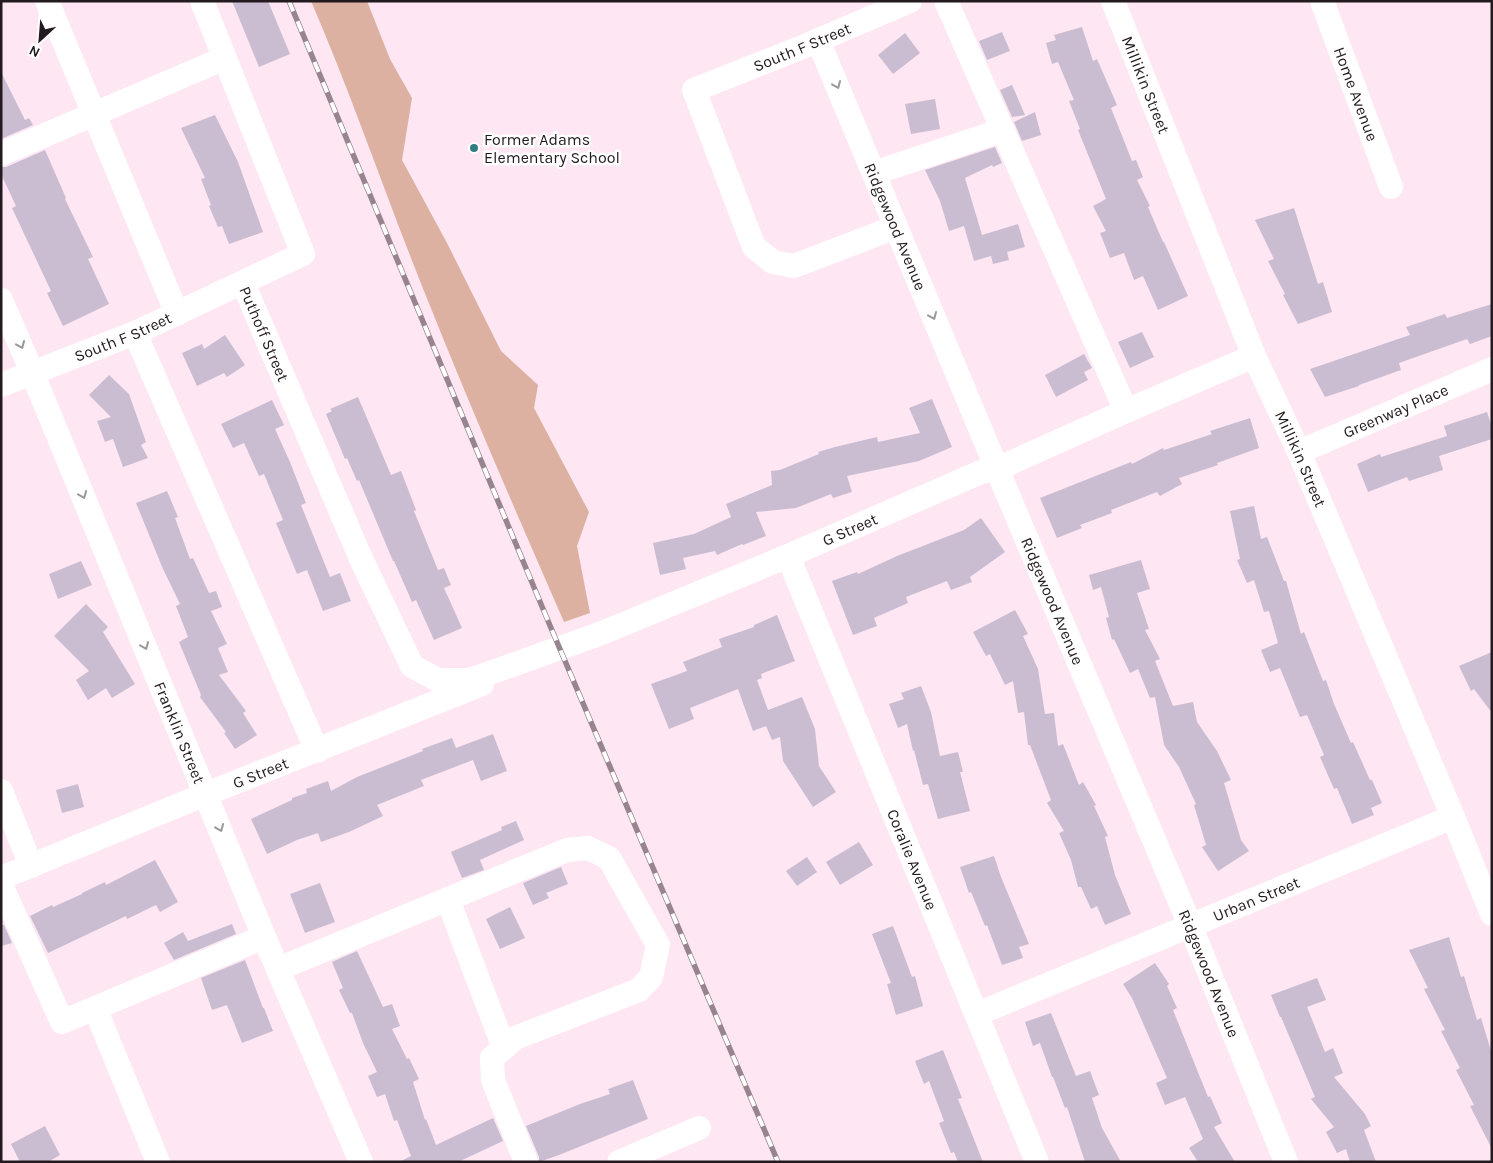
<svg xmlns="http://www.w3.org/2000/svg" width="1493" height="1163" font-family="Karla,sans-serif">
<rect width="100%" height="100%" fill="#fee6f3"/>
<path fill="#ddb1a1" d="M311 1H367L390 59 412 98 402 160 447 243 501 351 538 385 534 408 589 512 577 546 590 613 564 622C516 512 468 402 424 291 385 194 352 96 311 1Z"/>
<g fill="#cabdd1">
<path d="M232 1H268L290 54 259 67Z"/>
<path d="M1082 27 1093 61 1097 59 1117 105 1111 108 1132 161 1136 160 1143 177 1137 180 1150 206 1148 207 1163 242H1164L1188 296 1158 310 1143 276 1134 280 1124 253 1110 258 1100 233 1106 231 1093 206 1106 199 1078 130 1080 129 1069 101 1074 100 1058 62 1052 64 1046 43 1056 40 1054 35Z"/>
<path d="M1002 32 1010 51 987 60 979 41Z"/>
<path d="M905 33 920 53 893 74 878 55Z"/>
<path d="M1 72 25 120 29 118 33 125 1 139Z"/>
<path d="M1012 85 1025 115 1012 117 1000 90Z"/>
<path d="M935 99 940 129 911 134 905 104Z"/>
<path d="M1035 112 1041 135 1022 141 1014 122Z"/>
<path d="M215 115 238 162 263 232 229 244 222 226 218 227 209 206 211 205 201 179 205 178 181 128Z"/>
<path d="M995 147 1002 163 993 167 992 165 965 178 982 235 1018 224 1025 247 1007 252 1009 260 993 264 991 256 974 261 964 226 949 231 940 201 925 170Z"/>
<path d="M45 150 66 198 65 199 93 257 88 259 109 304 63 326 47 293 51 291 12 208 16 206 1 174V167H6Z"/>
<path d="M1294 208 1318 284 1323 282 1332 312 1298 324 1283 295 1285 294 1268 261 1274 259 1255 220Z"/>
<path d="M1492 304V336L1470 344 1467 339 1399 363 1401 370 1359 385V386L1325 397 1310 369 1410 335 1406 327 1445 314 1447 318Z"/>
<path d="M1142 332 1154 357 1130 368 1118 342Z"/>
<path d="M225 335 245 365 227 377 224 373 197 386 182 353 202 344 204 349Z"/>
<path d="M1084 354 1092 368 1084 372 1088 380 1056 397 1045 375Z"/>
<path d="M109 375 129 394 146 442 141 445 148 458 123 467 113 439 105 442 97 421 111 417 89 395Z"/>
<path d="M358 397 391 475 401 471 416 510 414 511 438 570 444 568 451 585 444 588 462 628 434 640 416 600 412 602 394 561H393L359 480 357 481 347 458 345 459 326 414 332 411 330 409Z"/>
<path d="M932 399 952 447 919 461 847 476 852 492 833 498 831 494 796 508 756 512 766 536 743 545 742 544 717 555 715 551 683 558 686 569 660 575 653 543 694 534 731 517 726 504 772 485 771 471 780 470 819 454 818 452 835 447 877 437 878 442 920 433 909 408Z"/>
<path d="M272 400 284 425 275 429 290 462 306 503 301 505 330 577 340 573 351 601 323 611 307 570 297 574 276 523 283 520 264 474 259 476 244 443 233 448 221 424Z"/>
<path d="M1487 412 1492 427V439L1439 456 1443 470 1409 481 1407 477 1368 492 1357 464 1380 454 1381 457 1447 436 1444 426Z"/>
<path d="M1250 418 1259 448 1217 463 1218 465 1179 478 1182 484 1160 496 1157 492 1111 510 1112 513 1080 525 1082 528 1057 538 1040 498 1131 462 1132 464 1163 448 1164 450 1212 434 1210 431Z"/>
<path d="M167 491 178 517 175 518 190 559 193 558 209 593 216 591 222 607 211 611 227 644 218 648 228 672 219 675 246 711 243 713 257 735 235 749 224 733 226 732 200 697 201 695 179 642 188 637 176 606 180 604 163 569 136 503Z"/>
<path d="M1254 506 1261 539 1267 537 1284 581H1286L1301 634 1304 632 1323 681 1326 680 1334 704 1351 743 1353 742 1370 780H1372L1382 803 1371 808 1374 815 1352 824 1337 788 1334 789 1320 757 1324 755 1307 715 1300 717 1280 668 1270 672 1261 650 1278 643 1269 611 1264 612 1254 580 1247 583 1237 560 1240 559 1230 511Z"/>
<path d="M981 518 1005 552 970 577 972 582 951 590 947 581 906 597 908 603 874 618 877 626 853 635 832 581 857 572 858 574 897 556 964 530Z"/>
<path d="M1141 560 1150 589 1137 593 1149 629 1145 630 1160 659 1155 661 1173 706 1193 702 1197 722 1217 751 1231 780 1224 783 1241 840 1249 851 1218 871 1202 847 1206 845 1194 805 1196 804 1179 767 1164 745 1155 697 1150 698 1138 669 1130 673 1114 639 1112 640 1106 618 1109 617 1101 587 1093 590 1089 575Z"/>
<path d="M81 561 92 585 58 599 49 574Z"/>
<path d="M86 604 108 627 103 632 135 684 112 698 106 688 88 700 76 680 89 671 54 636Z"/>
<path d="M1015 610 1028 634 1023 636 1038 669 1045 714 1054 713 1058 746 1063 744 1079 785 1083 782 1096 805 1094 806 1108 836 1105 837 1115 875 1131 914 1105 925 1097 906 1091 909 1081 887H1078L1071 860 1059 833 1064 831 1047 803 1051 800 1030 745H1028L1024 712 1018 713 1013 681 1005 685 990 654 986 656 973 632Z"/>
<path d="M777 615 795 661 761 674 762 678 757 680 768 710 802 697 815 729 819 766 836 792 813 807 783 761 780 737 772 740 766 726 753 731 738 689 690 708 694 719 669 729 651 684 687 671 683 662 722 647 719 639 754 627V625Z"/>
<path d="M1492 652V713L1474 689 1471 691 1459 666Z"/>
<path d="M921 686 931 712 940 756 958 752 963 772H960L970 811 938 819 928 784 923 785 914 750 913 751 907 724 898 728 889 704 904 699 901 693Z"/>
<path d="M493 734 507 771 481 781 473 760 421 780 424 786 377 805 383 816 349 832 321 842 318 833 297 840 267 854 251 819 292 800V798L307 793 306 789 328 781 331 791 357 777 423 751 422 749 452 738 456 748Z"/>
<path d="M78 784 84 807 62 813 56 790Z"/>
<path d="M516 821 524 840 480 860 484 870 462 878 451 852 502 830 501 827Z"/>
<path d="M859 842 873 865 840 885 826 862Z"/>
<path d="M994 856 1001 877 1029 944 1019 947 1023 958 1002 965 987 925 985 926 971 892 969 893 960 867Z"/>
<path d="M807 857 817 872 797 886 786 871Z"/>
<path d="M155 860 178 902 160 912 156 905 127 919 126 916 48 953 30 916 52 905 53 907 82 894V893L105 882 106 885Z"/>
<path d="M561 867 568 884 546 893 549 898 533 905 523 883Z"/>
<path d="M320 883 335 922 305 933 290 894Z"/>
<path d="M510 907 525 938 500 949 486 919Z"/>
<path d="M232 924 236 934 174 960 164 943 183 932 188 941Z"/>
<path d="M1 925H4L12 943 1 946Z"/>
<path d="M893 926 912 977 915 976 923 1006 896 1015 887 984 891 983 872 934Z"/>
<path d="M1449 937 1461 977 1464 976 1477 1020 1481 1018 1492 1054V1149L1470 1106 1474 1105 1456 1070 1460 1068 1441 1031 1445 1030 1424 989 1428 988 1409 950Z"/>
<path d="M357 951 383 1007 392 1004 400 1026 392 1029 407 1059 409 1058 419 1079 413 1082 425 1120 426 1119 436 1145 493 1118 503 1141 458 1162H399L411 1156 397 1120 394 1121 385 1094 377 1097 368 1076 377 1072 363 1043 352 1013H350L339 990 343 988 332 962Z"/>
<path d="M245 960 263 1008H264L273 1031 242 1043 227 1005 212 1010 201 978Z"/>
<path d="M1155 963 1169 984 1167 986 1177 1008 1173 1010 1208 1097 1210 1096 1222 1123 1214 1127 1235 1162H1198L1189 1148 1203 1139 1185 1097 1165 1105 1156 1083 1167 1078 1132 998 1123 984Z"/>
<path d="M1317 978 1326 1000 1307 1007 1325 1052 1333 1048 1343 1073 1334 1077 1365 1114 1371 1126 1364 1130 1376 1162H1350L1346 1149 1337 1153 1326 1132 1334 1127 1311 1099 1315 1097 1281 1017H1280L1271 995Z"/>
<path d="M1051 1013 1076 1076 1090 1071 1099 1095 1092 1098 1102 1128 1121 1162H1085L1067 1107 1065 1108 1053 1077H1052L1040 1043 1033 1046 1025 1022Z"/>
<path d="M943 1050 962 1098 958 1099 983 1162H958L954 1152 951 1153 939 1123 944 1121 929 1081 924 1084 915 1061Z"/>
<path d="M633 1080 648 1119 559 1155 539 1162V1157L526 1126 580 1104 610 1094 608 1089Z"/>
<path d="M45 1126 60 1155 48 1162H20L11 1144Z"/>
</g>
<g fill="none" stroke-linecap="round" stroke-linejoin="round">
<g stroke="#fff" stroke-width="24">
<path d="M47 1 177 314"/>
<path d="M946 1 1126 411"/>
<path id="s1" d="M1113 1 1254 356 1299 452 1453 817 1492 914"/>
<path id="s2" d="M1322 1 1391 187"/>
<path id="s3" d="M818 40 997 469 1190 925 1286 1162"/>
<path d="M1 154 225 58"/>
<path d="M874 173 1003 130"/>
<path id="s4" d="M896 227 794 266 773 262 754 247 694 90 800 48 910 1"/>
<path id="s5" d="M243 283 362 561 412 666 438 680H470L602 633 788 556 981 472 997 469 1126 411 1254 356"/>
<path id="s6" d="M1 300 32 372 264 937 361 1162"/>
<path d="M135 333 317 751"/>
<path id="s7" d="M1 385 135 333 303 254 202 1"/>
<path id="s8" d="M1299 452 1492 369"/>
<path id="s9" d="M788 556 1037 1162"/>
<path d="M1 791 31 866"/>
<path id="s10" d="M1 878 206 794 482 684"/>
<path d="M1 885 62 1022 264 937"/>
<path d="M448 900 504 1048"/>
<path d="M278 969 567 850 588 848 609 858 658 945 651 977 639 990 515 1038 492 1058 493 1080 526 1162"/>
<path d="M95 1008 158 1162"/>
<path id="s11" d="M977 1014 1453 817"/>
<path d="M619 1162 699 1128"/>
</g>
<g stroke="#96858e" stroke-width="5.5">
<path id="rail" d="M289 1 551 628 778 1162"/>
</g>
<use href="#rail" stroke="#fff" stroke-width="4" stroke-dasharray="11" stroke-linecap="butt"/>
</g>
<defs><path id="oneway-chevron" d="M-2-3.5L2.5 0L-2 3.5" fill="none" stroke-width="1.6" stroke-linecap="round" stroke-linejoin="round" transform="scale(1.25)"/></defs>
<g stroke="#9c989a">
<use href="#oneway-chevron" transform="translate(837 85) rotate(67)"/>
<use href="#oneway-chevron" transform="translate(933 316) rotate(67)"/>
<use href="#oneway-chevron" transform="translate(21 345) rotate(67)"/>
<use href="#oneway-chevron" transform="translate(83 495) rotate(68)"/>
<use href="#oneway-chevron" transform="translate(145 646) rotate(68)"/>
<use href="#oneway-chevron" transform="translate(220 828) rotate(68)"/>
</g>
<circle fill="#337c7f" stroke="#fff" stroke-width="2" cx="474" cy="148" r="5"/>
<g text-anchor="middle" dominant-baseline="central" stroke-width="5" stroke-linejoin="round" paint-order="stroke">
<g font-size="16" fill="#231a1f" stroke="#fff">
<text stroke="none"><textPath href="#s4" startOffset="439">South F Street</textPath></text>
<text stroke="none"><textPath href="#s1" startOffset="90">Millikin Street</textPath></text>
<text stroke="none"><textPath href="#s2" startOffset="99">Home Avenue</textPath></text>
<text stroke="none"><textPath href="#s3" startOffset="202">Ridgewood Avenue</textPath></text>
<text stroke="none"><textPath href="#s5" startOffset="55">Puthoff Street</textPath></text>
<text stroke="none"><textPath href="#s7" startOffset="131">South F Street</textPath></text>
<text stroke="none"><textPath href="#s8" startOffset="105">Greenway Place</textPath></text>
<text stroke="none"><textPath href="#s1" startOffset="495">Millikin Street</textPath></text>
<text stroke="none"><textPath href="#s5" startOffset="889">G Street</textPath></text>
<text stroke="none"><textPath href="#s3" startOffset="608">Ridgewood Avenue</textPath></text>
<text stroke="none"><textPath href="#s6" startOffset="468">Franklin Street</textPath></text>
<text stroke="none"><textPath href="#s10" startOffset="280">G Street</textPath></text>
<text stroke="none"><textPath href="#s9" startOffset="328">Coralie Avenue</textPath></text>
<text stroke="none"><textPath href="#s11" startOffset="302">Urban Street</textPath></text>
<text stroke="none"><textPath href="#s3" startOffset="1012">Ridgewood Avenue</textPath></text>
</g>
<g font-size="16" fill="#231a1f" stroke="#fff" text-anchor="start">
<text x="484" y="139">Former Adams<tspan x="484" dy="18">Elementary School</tspan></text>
</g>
</g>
<rect width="1493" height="1163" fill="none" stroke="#231a1f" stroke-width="5"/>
<g transform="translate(40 40) rotate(206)" stroke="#ffffff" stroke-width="4" paint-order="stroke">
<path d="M0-4L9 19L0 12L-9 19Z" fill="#231a1f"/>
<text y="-8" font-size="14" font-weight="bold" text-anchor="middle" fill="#231a1f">N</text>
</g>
</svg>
